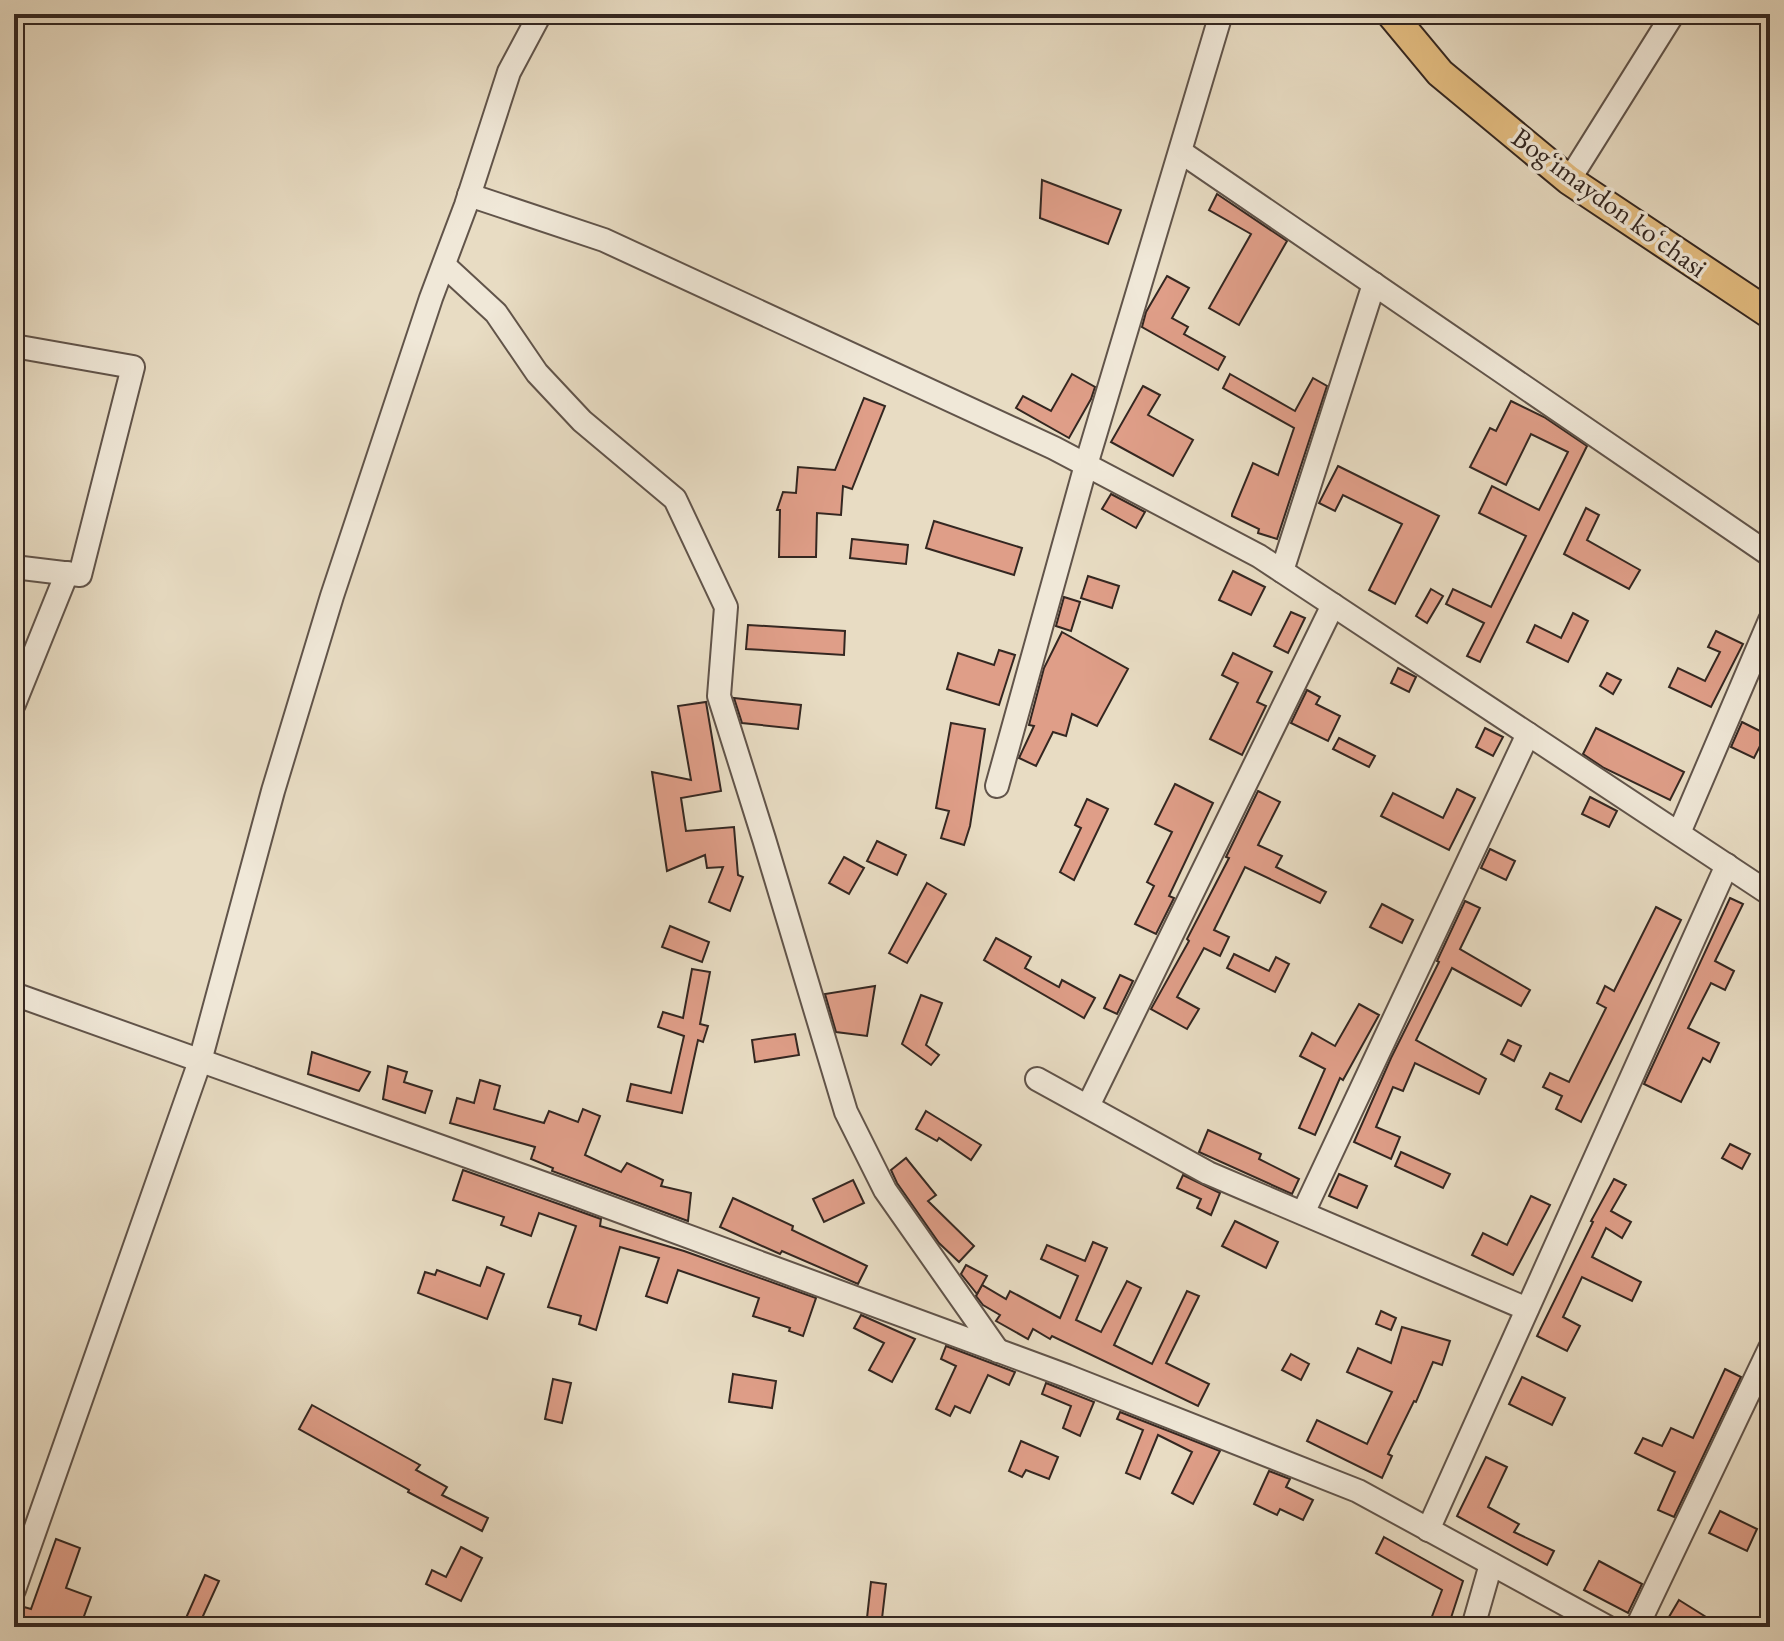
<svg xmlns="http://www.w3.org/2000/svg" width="1784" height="1641" font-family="'EB Garamond',serif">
<rect width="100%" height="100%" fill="#e8dcc3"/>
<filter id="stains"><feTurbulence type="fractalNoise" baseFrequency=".0025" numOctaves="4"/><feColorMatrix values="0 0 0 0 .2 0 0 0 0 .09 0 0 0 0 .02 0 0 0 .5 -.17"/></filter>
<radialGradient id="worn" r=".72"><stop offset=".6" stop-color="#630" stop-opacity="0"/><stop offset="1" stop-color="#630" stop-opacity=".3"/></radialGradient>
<g fill="#df9e88" stroke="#342721" stroke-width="2">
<path d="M1042 180 1121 210 1108 244 1040 218Z"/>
<path d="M1217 194 1287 241 1239 325 1209 308 1251 234 1209 210Z"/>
<path d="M1167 276 1189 288 1172 318 1188 327 1184 334 1225 357 1218 370 1142 327 1146 312Z"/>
<path d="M1072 374 1095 387 1091 399 1069 438 1016 408 1023 396 1051 411Z"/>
<path d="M1230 374 1295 411 1313 378 1327 386 1277 539 1258 533 1259 529 1232 516V514L1253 463 1278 475 1294 428 1223 388Z"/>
<path d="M1143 386 1160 395 1148 415 1193 440 1173 476 1111 442Z"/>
<path d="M864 398 885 406 852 489 843 486 841 515 817 513 816 557H779L780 510H777L783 492 796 493 798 467 835 470Z"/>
<path d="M1511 401 1544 417 1587 446 1480 662 1467 656 1484 623 1446 604 1453 589 1491 607 1526 536 1479 513 1492 486 1539 510 1568 452 1531 434 1506 485 1470 467 1490 428 1496 431Z"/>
<path d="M1338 466 1439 516 1395 604 1369 590 1402 524 1343 495 1335 511 1319 503Z"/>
<path d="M1111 494 1145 512 1136 528 1102 509Z"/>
<path d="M1586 508 1599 515 1587 540 1640 570 1629 589 1564 554Z"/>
<path d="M934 521 1022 548 1014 575 926 548Z"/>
<path d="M852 539 908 545 906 564 850 558Z"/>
<path d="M1233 571 1265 587 1251 615 1219 600Z"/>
<path d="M1088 576 1119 586 1112 608 1081 598Z"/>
<path d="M1431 589 1443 596 1427 623 1416 616Z"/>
<path d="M1064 597 1080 602 1071 631 1056 626Z"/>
<path d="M1291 612 1305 618 1288 653 1274 646Z"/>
<path d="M1573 613 1588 621 1568 662 1527 642 1535 625 1561 638Z"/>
<path d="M748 625 845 631 844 655 746 649Z"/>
<path d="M1716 631 1743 644 1711 707 1669 687 1678 668 1705 681 1720 652 1708 647Z"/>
<path d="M1062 632 1128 669 1097 726 1072 714 1066 736 1053 732 1036 766 1019 758 1034 726 1029 725 1044 668Z"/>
<path d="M999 650 1015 655 999 705 947 689 958 653 994 665Z"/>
<path d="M1233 653 1272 672 1257 702 1266 706 1242 755 1210 739 1238 683 1222 675Z"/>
<path d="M1398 668 1416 677 1409 692 1391 683Z"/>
<path d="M1607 673 1621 680 1613 694 1600 686Z"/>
<path d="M1307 690 1320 697 1316 704 1340 716 1328 741 1291 723Z"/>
<path d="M734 698 801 705 798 729 742 723Z"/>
<path d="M706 702 721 791 681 798 686 831 734 827 738 875 743 877 730 911 709 902 723 867 707 868 705 855 667 871 652 772 691 780 678 706Z"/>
<path d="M1742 722 1766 734 1754 758 1731 747Z"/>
<path d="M951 723 985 729 970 826 964 845 941 838 949 811 936 808Z"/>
<path d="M1485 728 1503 737 1493 756 1476 747Z"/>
<path d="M1596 728 1684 772 1670 800 1604 768 1583 754Z"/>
<path d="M1339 738 1375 756 1369 767 1333 749Z"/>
<path d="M1175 784 1213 803 1169 896 1174 898 1156 934 1135 924 1154 886 1147 882 1172 832 1155 824Z"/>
<path d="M1457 789 1475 798 1449 850 1381 816 1393 793 1443 818Z"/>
<path d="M1258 791 1280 802 1258 845 1282 856 1276 867 1326 892 1320 903 1245 867 1214 930 1229 937 1220 956 1204 948 1177 997 1199 1009 1187 1029 1151 1009 1189 941 1187 939 1229 858 1226 857Z"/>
<path d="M1590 797 1617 811 1609 827 1582 814Z"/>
<path d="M1087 799 1108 809 1074 880 1060 872 1081 828 1075 825Z"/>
<path d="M877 841 906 855 897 875 867 861Z"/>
<path d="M1490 849 1515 861 1506 880 1481 868Z"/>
<path d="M844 857 864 868 849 894 829 883Z"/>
<path d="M927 883 946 894 907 963 889 953Z"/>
<path d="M1730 898 1743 904 1715 961 1734 971 1725 990 1711 983 1688 1028 1719 1043 1710 1062 1703 1058 1681 1102 1644 1084Z"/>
<path d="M1465 901 1480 908 1460 949 1530 990 1521 1006 1452 968 1416 1040 1486 1079 1479 1094 1415 1063 1403 1091 1393 1087 1376 1127 1400 1137 1391 1159 1354 1142 1391 1058 1439 962 1437 961Z"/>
<path d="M1382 904 1413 920 1402 943 1370 927Z"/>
<path d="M1656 907 1681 920 1581 1122 1556 1109 1562 1096 1543 1087 1550 1073 1569 1082 1606 1008 1597 1003 1605 986 1614 991Z"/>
<path d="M670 926 709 942 702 962 662 947Z"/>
<path d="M996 938 1031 957 1025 968 1059 987 1062 980 1095 998 1084 1018 984 960Z"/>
<path d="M1234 954 1269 971 1276 957 1289 964 1275 992 1227 968Z"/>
<path d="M692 969 710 972 700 1024 708 1026 703 1042 698 1040 682 1113 627 1101 631 1084 671 1093 684 1036 658 1027 663 1012 683 1018Z"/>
<path d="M1120 975 1133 981 1117 1014 1104 1008Z"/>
<path d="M875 986 867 1036 836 1032 825 994Z"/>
<path d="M921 995 942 1003 926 1045 939 1055 931 1065 902 1044Z"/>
<path d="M1359 1004 1379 1015 1343 1080 1340 1078 1315 1135 1299 1128 1325 1069 1300 1056 1312 1033 1335 1046Z"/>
<path d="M795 1034 799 1055 755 1062 752 1040Z"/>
<path d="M1508 1040 1521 1046 1514 1061 1501 1054Z"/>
<path d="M312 1052 370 1072 359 1091 308 1074Z"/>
<path d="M388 1066 407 1072 404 1082 432 1091 425 1113 383 1099Z"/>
<path d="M480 1080 500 1086 494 1109 544 1123 549 1111 578 1122 583 1109 600 1116 585 1155 621 1172 627 1163 663 1180 661 1186 691 1193 688 1221 552 1171 553 1168 531 1159 535 1147 450 1123 457 1098 474 1103Z"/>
<path d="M926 1111 981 1145 971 1160 939 1138 937 1141 916 1129Z"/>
<path d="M1208 1130 1261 1154 1259 1159 1299 1179 1292 1194 1199 1152Z"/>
<path d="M1730 1144 1750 1154 1742 1169 1722 1158Z"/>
<path d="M1401 1152 1450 1174 1443 1188 1395 1166Z"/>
<path d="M906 1158 936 1195 928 1201 974 1246 959 1262 939 1243 897 1183 891 1170Z"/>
<path d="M463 1170 601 1219 600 1226 684 1251 816 1298 803 1336 789 1331 790 1328 753 1316 759 1298 678 1270 667 1303 646 1296 659 1258 620 1247 596 1330 579 1324 581 1316 548 1307 576 1226 539 1213 531 1236 501 1225 504 1217 453 1200Z"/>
<path d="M1339 1174 1367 1186 1357 1208 1329 1196Z"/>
<path d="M1183 1175 1220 1193 1211 1215 1197 1208 1201 1199 1177 1188Z"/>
<path d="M1614 1179 1626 1185 1611 1211 1631 1222 1622 1238 1606 1228 1592 1257 1641 1282 1632 1301 1582 1277 1563 1317 1580 1326 1567 1351 1537 1336 1593 1222 1591 1221Z"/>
<path d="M853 1180 864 1203 824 1222 813 1199Z"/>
<path d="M1531 1196 1550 1205 1513 1275 1472 1255 1483 1233 1507 1245Z"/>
<path d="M733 1198 793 1226 792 1230 867 1266 858 1284 782 1251 780 1254 720 1227Z"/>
<path d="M1235 1221 1278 1242 1266 1268 1222 1246Z"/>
<path d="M1093 1242 1107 1248 1076 1320 1101 1332 1127 1281 1141 1288 1114 1345 1152 1364 1187 1291 1199 1296 1166 1363 1209 1384 1198 1406 1052 1336 1050 1339 1033 1329 1028 1339 996 1321 1000 1315 983 1305 976 1296 982 1285 1006 1299 1010 1291 1060 1318 1078 1276 1041 1259 1047 1245 1085 1261Z"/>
<path d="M966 1265 987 1276 977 1294 961 1274Z"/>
<path d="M487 1267 504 1274 487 1319 418 1293 425 1272 435 1275 437 1270 480 1286Z"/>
<path d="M1381 1311 1396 1318 1391 1330 1376 1324Z"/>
<path d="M861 1315 915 1339 892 1382 869 1370 884 1343 854 1328Z"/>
<path d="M1402 1327 1450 1341 1442 1365 1433 1362 1416 1402 1414 1401 1388 1454 1392 1456 1382 1478 1307 1441 1317 1420 1367 1444 1392 1392 1347 1372 1358 1348 1391 1363Z"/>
<path d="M946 1346 1015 1372 1009 1385 988 1375 970 1413 955 1406 950 1416 936 1409 956 1366 941 1359Z"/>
<path d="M1291 1354 1309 1364 1301 1380 1282 1370Z"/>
<path d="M1725 1369 1741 1377 1674 1517 1658 1510 1675 1472 1635 1453 1643 1438 1662 1446 1671 1428 1693 1438Z"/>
<path d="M733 1374 776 1381 772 1408 729 1402Z"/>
<path d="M1522 1377 1565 1398 1552 1425 1509 1404Z"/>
<path d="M553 1379 571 1383 562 1423 545 1419Z"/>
<path d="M1046 1383 1094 1402 1080 1436 1063 1428 1071 1406 1042 1394Z"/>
<path d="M312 1405 420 1465 416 1470 447 1487 442 1495 488 1518 482 1531 408 1492 409 1490 299 1429Z"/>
<path d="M1120 1412 1220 1451 1193 1504 1172 1493 1192 1452 1158 1435 1140 1479 1126 1473 1143 1430 1117 1419Z"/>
<path d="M1021 1441 1058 1457 1049 1479 1026 1470 1022 1477 1009 1471Z"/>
<path d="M1486 1457 1507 1467 1488 1507 1519 1524 1514 1532 1554 1551 1547 1565 1457 1516Z"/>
<path d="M1269 1471 1290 1479 1286 1487 1313 1500 1303 1520 1280 1509 1277 1515 1254 1504Z"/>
<path d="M1720 1511 1757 1529 1747 1551 1709 1533Z"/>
<path d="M1384 1537 1463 1581 1448 1627H1428L1442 1590 1376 1553Z"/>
<path d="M56 1539 80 1548 66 1588 91 1597 80 1627H19L24 1607 31 1609Z"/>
<path d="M461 1547 482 1558 461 1601 426 1584 432 1570 446 1577Z"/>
<path d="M1599 1561 1642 1584 1628 1613 1584 1590Z"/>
<path d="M205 1575 219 1581 198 1627H182Z"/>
<path d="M871 1582 886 1584 881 1627H866Z"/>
<path d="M1679 1600 1722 1627H1663Z"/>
</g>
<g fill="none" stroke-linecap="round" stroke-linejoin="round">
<g stroke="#61544a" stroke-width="26">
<g id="minor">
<path d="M1181 152 1770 555"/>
<path d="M1569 180 1673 14"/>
<path d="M469 195 604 240 1054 448 1259 556 1770 894"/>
<path d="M444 265 496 313 537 373 582 421 675 499 726 607 719 696 764 839 846 1112 885 1190 998 1351"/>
<path d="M14 346 133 367 80 575 14 567"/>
<path d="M1282 571 1374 284"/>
<path d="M14 704 67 573"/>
<path d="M997 786 1086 465 1221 14"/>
<path d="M1679 833 1770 620"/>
<path d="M14 994 565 1191 1067 1376 1358 1491 1607 1627"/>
<path d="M1037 1079 1208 1173 1527 1309"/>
<path d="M1088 1106 1333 605"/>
<path d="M1303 1213 1528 734"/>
<path d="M1428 1530 1727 865"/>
<path d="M14 1590 200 1061 273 791 332 596 431 298 466 205 509 72 540 14"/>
<path d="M1473 1627 1491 1564"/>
<path d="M1637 1627 1770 1348"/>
</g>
</g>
<g stroke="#342721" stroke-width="32">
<path id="major" d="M1391 14 1440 73 1569 180 1770 314"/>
</g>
<use href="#minor" stroke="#f0e8d8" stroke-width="22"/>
<use href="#major" stroke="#e4be82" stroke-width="28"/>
</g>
<g text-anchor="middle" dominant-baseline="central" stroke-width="7" stroke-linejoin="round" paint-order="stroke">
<g font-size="28" fill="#342721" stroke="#f0e8d8">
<text transform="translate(1610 202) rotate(36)">Bogʻimaydon koʻchasi</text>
</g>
</g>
<rect width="1784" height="1641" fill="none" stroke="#e8dcc3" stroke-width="48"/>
<rect x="16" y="16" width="1752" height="1609" fill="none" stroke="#342721" stroke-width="4"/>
<rect x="24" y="24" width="1736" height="1593" fill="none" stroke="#342721" stroke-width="2"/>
<rect width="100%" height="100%" filter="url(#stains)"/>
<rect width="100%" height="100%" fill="url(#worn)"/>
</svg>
